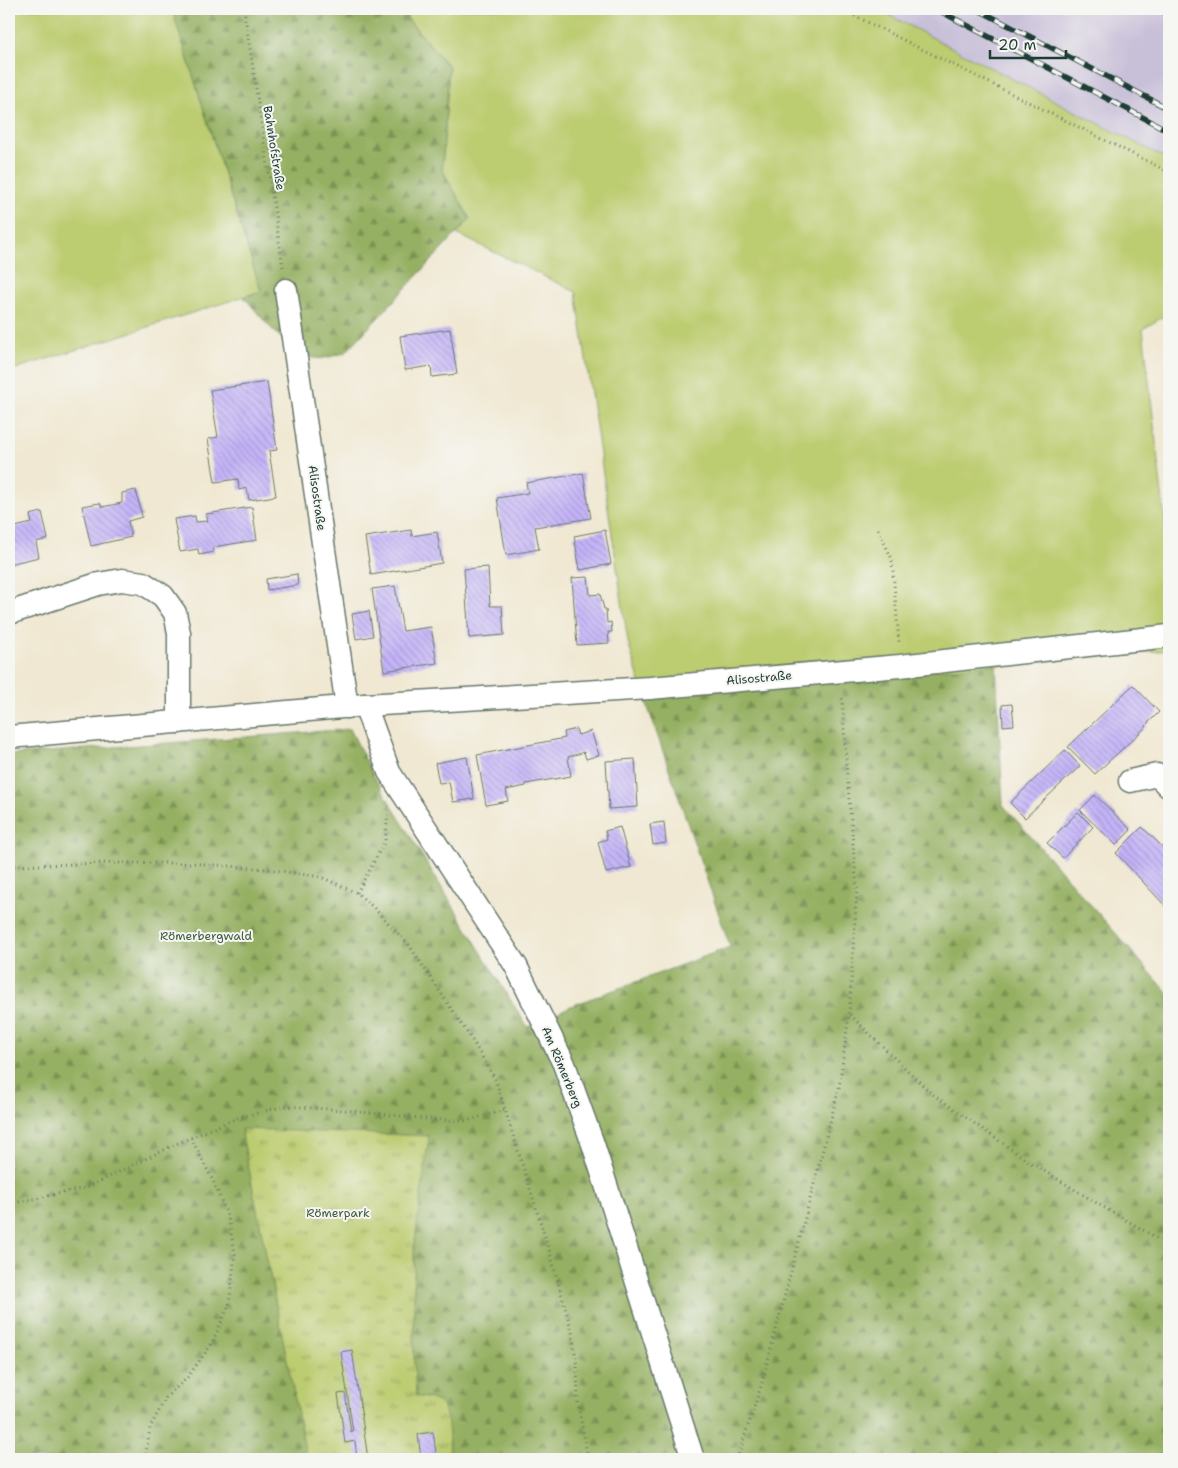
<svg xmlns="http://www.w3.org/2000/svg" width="1178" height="1468" font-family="'Shantell Sans',sans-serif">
<defs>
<pattern id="forest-firs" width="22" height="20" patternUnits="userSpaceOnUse" patternTransform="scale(1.25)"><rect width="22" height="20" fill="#95b062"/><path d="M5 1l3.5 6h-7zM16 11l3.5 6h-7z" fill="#799052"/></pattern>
<pattern id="park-tufts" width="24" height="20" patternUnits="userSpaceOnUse" patternTransform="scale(1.25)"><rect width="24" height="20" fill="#bccc6f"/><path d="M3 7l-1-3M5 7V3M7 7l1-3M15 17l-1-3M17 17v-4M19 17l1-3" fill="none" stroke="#98a75c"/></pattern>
<pattern id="building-back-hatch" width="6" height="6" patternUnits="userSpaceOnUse" patternTransform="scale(1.25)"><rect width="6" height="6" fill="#c5b4f9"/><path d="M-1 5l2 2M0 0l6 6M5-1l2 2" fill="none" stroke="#9f94ca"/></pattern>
</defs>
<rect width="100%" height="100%" fill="#f6f6f2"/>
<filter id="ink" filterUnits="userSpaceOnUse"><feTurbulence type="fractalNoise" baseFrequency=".02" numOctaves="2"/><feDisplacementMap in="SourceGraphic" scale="10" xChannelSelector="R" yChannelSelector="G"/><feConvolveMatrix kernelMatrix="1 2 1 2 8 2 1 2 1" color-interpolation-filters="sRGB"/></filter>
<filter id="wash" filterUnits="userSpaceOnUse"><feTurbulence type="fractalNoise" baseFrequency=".0096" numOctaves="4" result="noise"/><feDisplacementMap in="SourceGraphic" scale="20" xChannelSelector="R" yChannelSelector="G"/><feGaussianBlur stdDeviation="1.12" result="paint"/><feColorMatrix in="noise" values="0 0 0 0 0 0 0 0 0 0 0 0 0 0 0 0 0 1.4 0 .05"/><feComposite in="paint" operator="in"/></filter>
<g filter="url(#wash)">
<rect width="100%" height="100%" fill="#f0e8d2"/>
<path fill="#c8bfd8" d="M877 9H1169V160Z"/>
<g fill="#bccc6f" stroke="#6e8452">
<path d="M9 9H172L261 291 9 371Z"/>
<path d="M407 9H877L1169 160V313L1143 329 1169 556V650L644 696 628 642 576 292 457 234 470 219 442 169 449 67 407 18Z"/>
</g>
<g fill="url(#forest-firs)" stroke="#5a764b">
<path d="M172 9H407V18L449 67 442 169 470 219 345 353C336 355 322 360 314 358 286 350 262 318 244 297L261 291Z"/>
<path d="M996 664 1003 805 1169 994V1459H449V1441L437 1401 416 1396 414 1362V1247L428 1136 241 1130 307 1459H9V755L350 729 373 775 527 1027 571 1006 730 947 644 696Z"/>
</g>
<path fill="url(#park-tufts)" stroke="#6e8452" d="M241 1129 429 1136 414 1247V1362L416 1396C422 1398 430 1398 436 1401 451 1407 449 1444 449 1459H307Z"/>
<g id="blocks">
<g fill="url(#building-back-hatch)">
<path d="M1160 9H1169V18L1159 12Z"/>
<path d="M450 329 457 374 432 377 431 366 405 370 400 336Z"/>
<path d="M267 382 277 450 269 451 276 496 249 500 247 488 239 490 238 479 215 482 208 439 218 437 210 390Z"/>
<path d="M583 473 591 518 535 527 539 549 506 555 497 498 528 493 526 483Z"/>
<path d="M136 490 142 517 128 521 131 537 91 546 82 506 100 503 102 507 122 503V493Z"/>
<path d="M252 507 257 540 213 547 214 552 199 555 198 549 180 552 174 519 195 516 196 522 208 521 206 514Z"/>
<path d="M42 512 48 539 36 542 39 557 9 564V525H11V528L32 523 30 515Z"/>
<path d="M411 530 412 536 437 532 442 563 371 575 365 537Z"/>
<path d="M605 530 611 564 580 570 574 536Z"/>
<path d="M488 567 490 606H502L504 635 469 638 464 569Z"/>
<path d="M297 574 298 585 267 590 266 579Z"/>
<path d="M588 577 590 595 600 594 604 609H606L607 623 611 622 612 632H608L609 643 577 645 572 578Z"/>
<path d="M395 586 403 631 431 627 437 663 384 671 372 589Z"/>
<path d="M369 611 373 636 356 639 352 614Z"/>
<path d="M1133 685 1159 712 1146 725 1147 726 1095 774 1068 747Z"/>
<path d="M1012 704 1014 725 1003 726 1002 705Z"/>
<path d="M576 729 578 735 591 731 599 755 586 759 584 752 568 757 571 776 526 784V786L506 790 508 801 486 805 477 755 565 738 564 732Z"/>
<path d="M1065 750 1080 766 1025 818 1010 803Z"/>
<path d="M467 757 474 799 453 802 449 782 439 783 435 763Z"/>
<path d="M635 759 638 807 609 809 606 761Z"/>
<path d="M1095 795 1131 830 1116 845 1080 810Z"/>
<path d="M1078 812 1093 827 1063 858 1047 843Z"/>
<path d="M664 822 666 843 653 845 650 824Z"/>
<path d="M620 827 631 867 606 873 598 842 607 839 605 831Z"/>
<path d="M1142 827 1169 853V910L1116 853Z"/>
<path d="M352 1350 368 1459H357L355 1441 345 1443 338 1394 345 1393 351 1432 353 1431 341 1352Z"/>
<path d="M433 1432 437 1459H421L418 1434Z"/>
</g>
</g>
</g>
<g filter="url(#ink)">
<use href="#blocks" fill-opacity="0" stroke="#68796b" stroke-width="1"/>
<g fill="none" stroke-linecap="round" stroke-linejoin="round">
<g stroke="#68796b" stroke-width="25">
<g id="minor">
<path d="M286 290 347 707"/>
<path d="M9 613 98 584 122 580 143 583 163 596 175 613 179 633V722"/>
<path d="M365 705 389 772 516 966 564 1064 593 1144 693 1459"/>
<path d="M9 737 365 705 650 688 900 666 1169 636"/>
<path d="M1130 781 1157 775 1169 787"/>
</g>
</g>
<g stroke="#68796b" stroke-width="3" stroke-dasharray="1 4" stroke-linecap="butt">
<path d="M244 9 283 267"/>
<path d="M841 9 1169 172"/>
<path d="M878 529 892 559 899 642"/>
<path d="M9 866 107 863H191L267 869 321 877 357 893 373 907 409 945 474 1043 496 1081 548 1246 572 1332 577 1367 578 1404 588 1459"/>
<path d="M357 893 385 841 388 815"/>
<path d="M850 1015 931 1093 1028 1161 1100 1205 1169 1245"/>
<path d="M9 1204 86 1188 176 1144 237 1118 285 1106 344 1110 428 1119 466 1121 505 1110"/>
<path d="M145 1459 150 1428 166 1397 187 1378 211 1345 229 1305 235 1254 228 1217 214 1183 191 1138"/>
<path d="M737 1459 762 1383 839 1088 849 1015 857 889 847 776 842 695"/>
</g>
<use href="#minor" stroke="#fff" stroke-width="22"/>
<g stroke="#1f3d34" stroke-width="5.5">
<g id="rail">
<path d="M936 9 1169 131"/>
<path d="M977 9 1169 109"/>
</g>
</g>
<use href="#rail" stroke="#f6f6f2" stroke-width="4" stroke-dasharray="11" stroke-linecap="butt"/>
</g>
</g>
<g text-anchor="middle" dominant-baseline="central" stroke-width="4" stroke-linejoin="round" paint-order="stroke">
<g font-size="12" fill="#1f3d34" stroke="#f6f6f2">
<text transform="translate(274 148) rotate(81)">Bahnhofstraße</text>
<text transform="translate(317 498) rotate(82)">Alisostraße</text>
<text transform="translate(759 678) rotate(-5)">Alisostraße</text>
<text transform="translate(562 1067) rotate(67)">Am Römerberg</text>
</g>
<g font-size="12" fill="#3e5a40" stroke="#f6f6f2">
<text x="206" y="936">Römerbergwald</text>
<text x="338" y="1213">Römerpark</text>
</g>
</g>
<rect width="1178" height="1468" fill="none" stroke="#f6f6f2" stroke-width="30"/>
<path d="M990 50v8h76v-8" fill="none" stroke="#1f3d34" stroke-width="2.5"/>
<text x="998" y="50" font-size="15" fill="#1f3d34" stroke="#f6f6f2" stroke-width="4" paint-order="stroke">20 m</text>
</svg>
